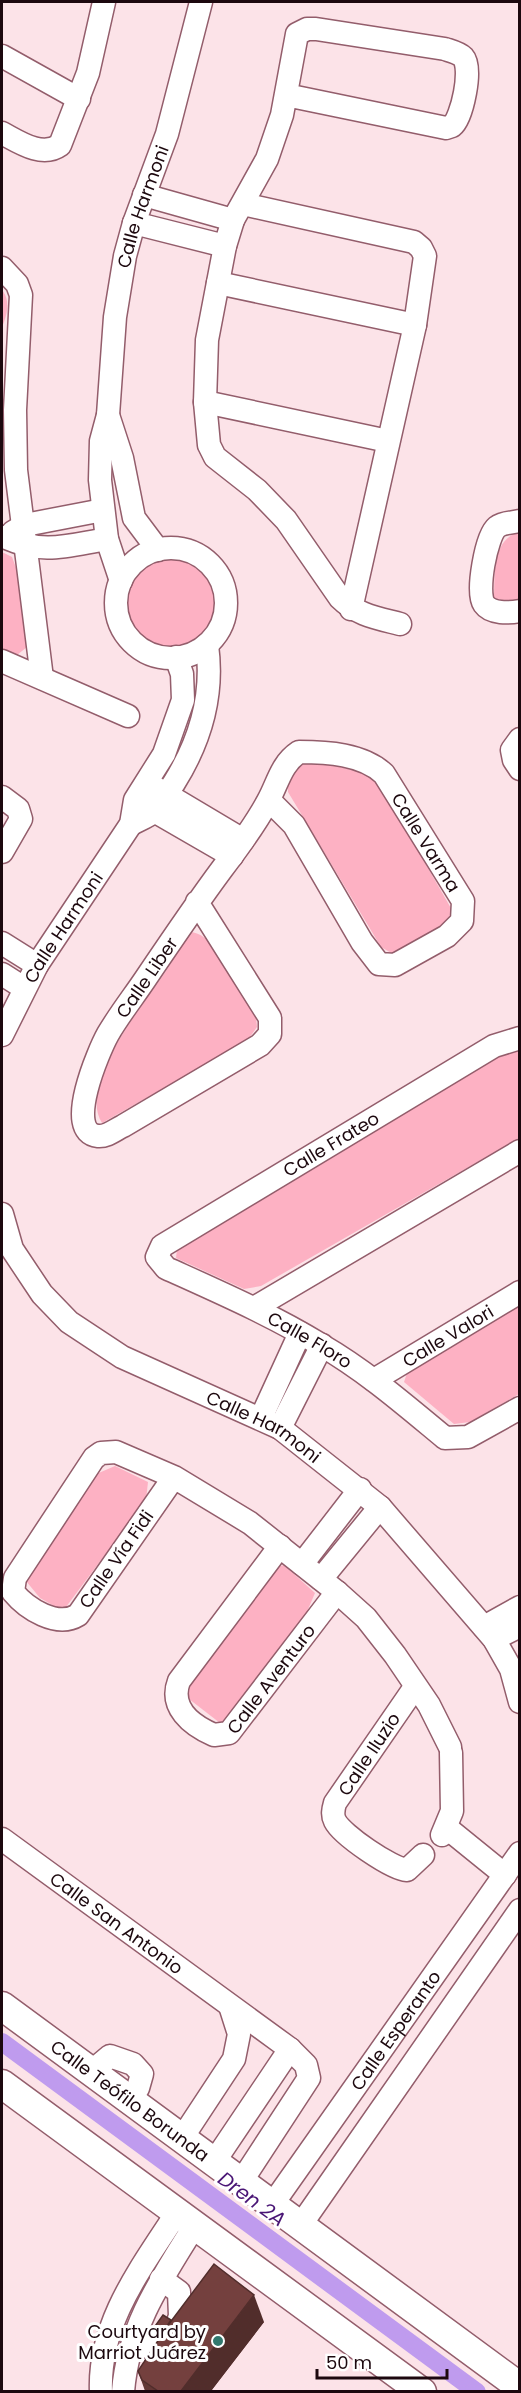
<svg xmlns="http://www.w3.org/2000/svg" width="521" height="2393" font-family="Poppins,sans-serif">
<rect width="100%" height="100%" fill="#fce3e8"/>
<g fill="#fdb1c3">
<path d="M2 290C11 301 7 315 2 327Z"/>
<path d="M519 532V600L507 602 494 598C495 573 492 540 519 532Z"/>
<path d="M2 552 12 557 18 573 27 647 17 655 2 650Z"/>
<circle cx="173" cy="602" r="47"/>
<path d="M310 760 369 774 380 784 452 910 447 922 393 954 381 947 288 792V780L296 763Z"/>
<path d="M191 932C219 935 243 994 256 1017L257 1027 247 1041 102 1123C77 1084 144 1004 166 971 175 958 180 944 191 932Z"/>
<path d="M519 1047V1138L261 1286 244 1289 176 1258 177 1249 509 1050Z"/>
<path d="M519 1302V1394L470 1422 454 1424 404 1382 407 1373Z"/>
<path d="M115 1466 148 1482 146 1500 63 1611 40 1598 26 1581 94 1475Z"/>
<path d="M284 1565 315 1593 306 1614 228 1720 220 1723 189 1699 188 1688 273 1568Z"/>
</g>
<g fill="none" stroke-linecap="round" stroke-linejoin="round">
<path stroke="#bf9bee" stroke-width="18" d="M2 2042 477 2392"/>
<g stroke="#935d6b" stroke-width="25">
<g id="minor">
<path d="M2 56 79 99"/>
<path d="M286 95 446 128 452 126C462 118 473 68 463 57 459 53 451 51 445 49L316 29H307L297 34 282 115 267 159 233 220 225 246 207 340 205 402 209 445 215 457 257 490 286 520 340 598C357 615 377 618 400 624"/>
<path d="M2 133C19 142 42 158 60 145L88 73 104 2"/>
<path d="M144 195 233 220"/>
<path d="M134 223 225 246"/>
<path d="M2 268 17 284 21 295 15 410 16 470 42 678"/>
<path d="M218 283 415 325 425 256 421 248 414 242 243 204"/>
<path d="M205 402 388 441"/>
<path d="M108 415 122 458 134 518 158 550"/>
<path d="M520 521C512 523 503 522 497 527 486 536 476 593 484 604 491 614 509 613 520 611"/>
<path d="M13 532 25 525 103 510"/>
<path d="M4 537C45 555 65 546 107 539"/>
<circle cx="171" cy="603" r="55"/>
<path id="s1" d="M121 581 107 539 100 480 101 441 108 415 115 317 125 256 134 223 167 134 201 2"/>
<path d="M351 609 415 325"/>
<path d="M2 661 128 716"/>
<path d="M520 739 512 750 514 760 520 769"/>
<path d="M154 787 243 840"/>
<path d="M2 797 18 809 21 819 2 852"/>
<path d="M142 804 232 856"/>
<path d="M131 824C139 820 150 816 156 810 163 802 168 792 174 783 201 740 214 695 207 645"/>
<path id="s2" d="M197 902 270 1018V1034L260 1045 123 1126C116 1129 107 1137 98 1136 63 1133 99 1050 108 1034 119 1015 134 996 146 978 171 941 196 904 222 869 238 848 255 825 268 801 278 783 281 764 299 752 327 752 363 754 384 774L463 901 462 921 447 936 395 965 379 964 362 942 294 825 269 800"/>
<path d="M2 943 37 965"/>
<path d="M2 974 24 988"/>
<path id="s3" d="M2 1035 37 965 131 824 135 800 164 754 183 700 182 674 176 657"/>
<path id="s4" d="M520 1038 494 1046 162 1246 157 1257 166 1268C219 1292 272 1315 321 1345 366 1371 405 1405 445 1438L468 1437 520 1408"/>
<path id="s5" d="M2 1214 12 1249 42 1294 69 1322 122 1357 280 1428 380 1507 494 1639 511 1669 520 1702"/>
<path d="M254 1308 520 1151"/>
<path id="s6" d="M374 1380 520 1292"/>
<path d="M261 1418 300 1333"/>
<path d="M280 1428 322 1345"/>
<path d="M174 1477 78 1615C57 1628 27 1609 13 1592L15 1578 94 1458 101 1453 116 1452 174 1477 250 1523 337 1592 366 1618 395 1655 429 1705 450 1747"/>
<path id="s7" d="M280 1546 179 1681C169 1707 191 1725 214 1735L229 1733 337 1592"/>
<path d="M302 1564 360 1489"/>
<path d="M321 1579 380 1507"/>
<path d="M484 1627 520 1607"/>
<path d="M494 1639 520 1626"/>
<path d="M415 1687 335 1803C333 1810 332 1815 335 1821 342 1835 392 1869 407 1870L423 1855"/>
<path d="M447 1828 505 1875"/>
<path d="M442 1835 452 1811 451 1753"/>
<path id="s8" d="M2 1839 290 2049 306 2065 309 2078 241 2182"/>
<path d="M91 2072 110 2056 133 2064 142 2074 138 2088 130 2100"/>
<path d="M182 2138 234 2059 239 2034 231 2009"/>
<path d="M214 2162 290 2049"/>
<path id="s9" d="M272 2205 520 1853"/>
<path d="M300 2226 520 1910"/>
<path d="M161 2279 179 2292 180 2316 176 2328"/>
<path d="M131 2350 164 2340"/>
<path d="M101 2392C98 2322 142 2267 178 2211"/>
<path d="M123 2392C128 2327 162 2278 195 2225"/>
</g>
</g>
<g stroke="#935d6b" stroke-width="31">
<g id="major">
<path id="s10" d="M2 2006 520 2387"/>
<path d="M2 2084 422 2392"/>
</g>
</g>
<use href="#minor" stroke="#fff" stroke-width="22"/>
<use href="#major" stroke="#fff" stroke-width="28"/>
</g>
<path fill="#643735" d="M171 2320 264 2322 211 2391H145L138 2371 160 2338 155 2334 153 2329Z"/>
<path fill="#512d2b" d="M254 2295 264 2322 211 2391H181Z"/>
<g fill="#74403e" stroke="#512d2b" stroke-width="1.5">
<path d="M214 2264 254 2295 181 2391H158L142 2380 138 2371 169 2324Z"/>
<path d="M163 2315 171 2320 161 2335 153 2329Z"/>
</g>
<circle fill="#31786e" stroke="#fff" stroke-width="2" cx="218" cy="2341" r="6"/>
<g text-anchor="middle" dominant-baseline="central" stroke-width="6" stroke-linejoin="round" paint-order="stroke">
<g font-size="18" fill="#1c080e" stroke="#fff">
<text stroke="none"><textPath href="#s1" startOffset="382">Calle Harmoni</textPath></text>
<text stroke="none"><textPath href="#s2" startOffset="980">Calle Varma</textPath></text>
<text stroke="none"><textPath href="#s3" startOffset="124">Calle Harmoni</textPath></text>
<text stroke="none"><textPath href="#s2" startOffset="537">Calle Liber</textPath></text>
<text transform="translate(331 1144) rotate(-31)">Calle Frateo</text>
<text stroke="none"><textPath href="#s6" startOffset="86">Calle Valori</textPath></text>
<text stroke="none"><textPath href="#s4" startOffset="602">Calle Floro</textPath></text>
<text stroke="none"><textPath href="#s5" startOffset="351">Calle Harmoni</textPath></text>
<text transform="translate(116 1559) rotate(-55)">Calle Vía Fidi</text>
<text stroke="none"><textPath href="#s7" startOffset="324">Calle Aventuro</textPath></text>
<text transform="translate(369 1754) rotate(-56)">Calle Iluzio</text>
<text stroke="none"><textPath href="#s8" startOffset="142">Calle San Antonio</textPath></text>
<text stroke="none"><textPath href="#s9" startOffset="214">Calle Esperanto</textPath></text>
<text stroke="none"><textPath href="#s10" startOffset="159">Calle Teófilo Borunda</textPath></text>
</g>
<g font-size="18" fill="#1c080e" stroke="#fff" text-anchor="end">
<text x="206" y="2331">Courtyard by<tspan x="206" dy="21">Marriot Juárez</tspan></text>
</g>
<g font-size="20" font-style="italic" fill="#491575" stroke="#fff">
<text transform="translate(252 2199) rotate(36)">Dren 2A</text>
</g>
</g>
<rect width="521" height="2393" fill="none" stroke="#1c080e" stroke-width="6"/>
<path d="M317 2369v9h130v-9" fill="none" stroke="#1c080e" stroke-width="3"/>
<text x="326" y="2369" font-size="18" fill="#1c080e" stroke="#ffffff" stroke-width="4.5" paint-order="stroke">50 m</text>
</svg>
